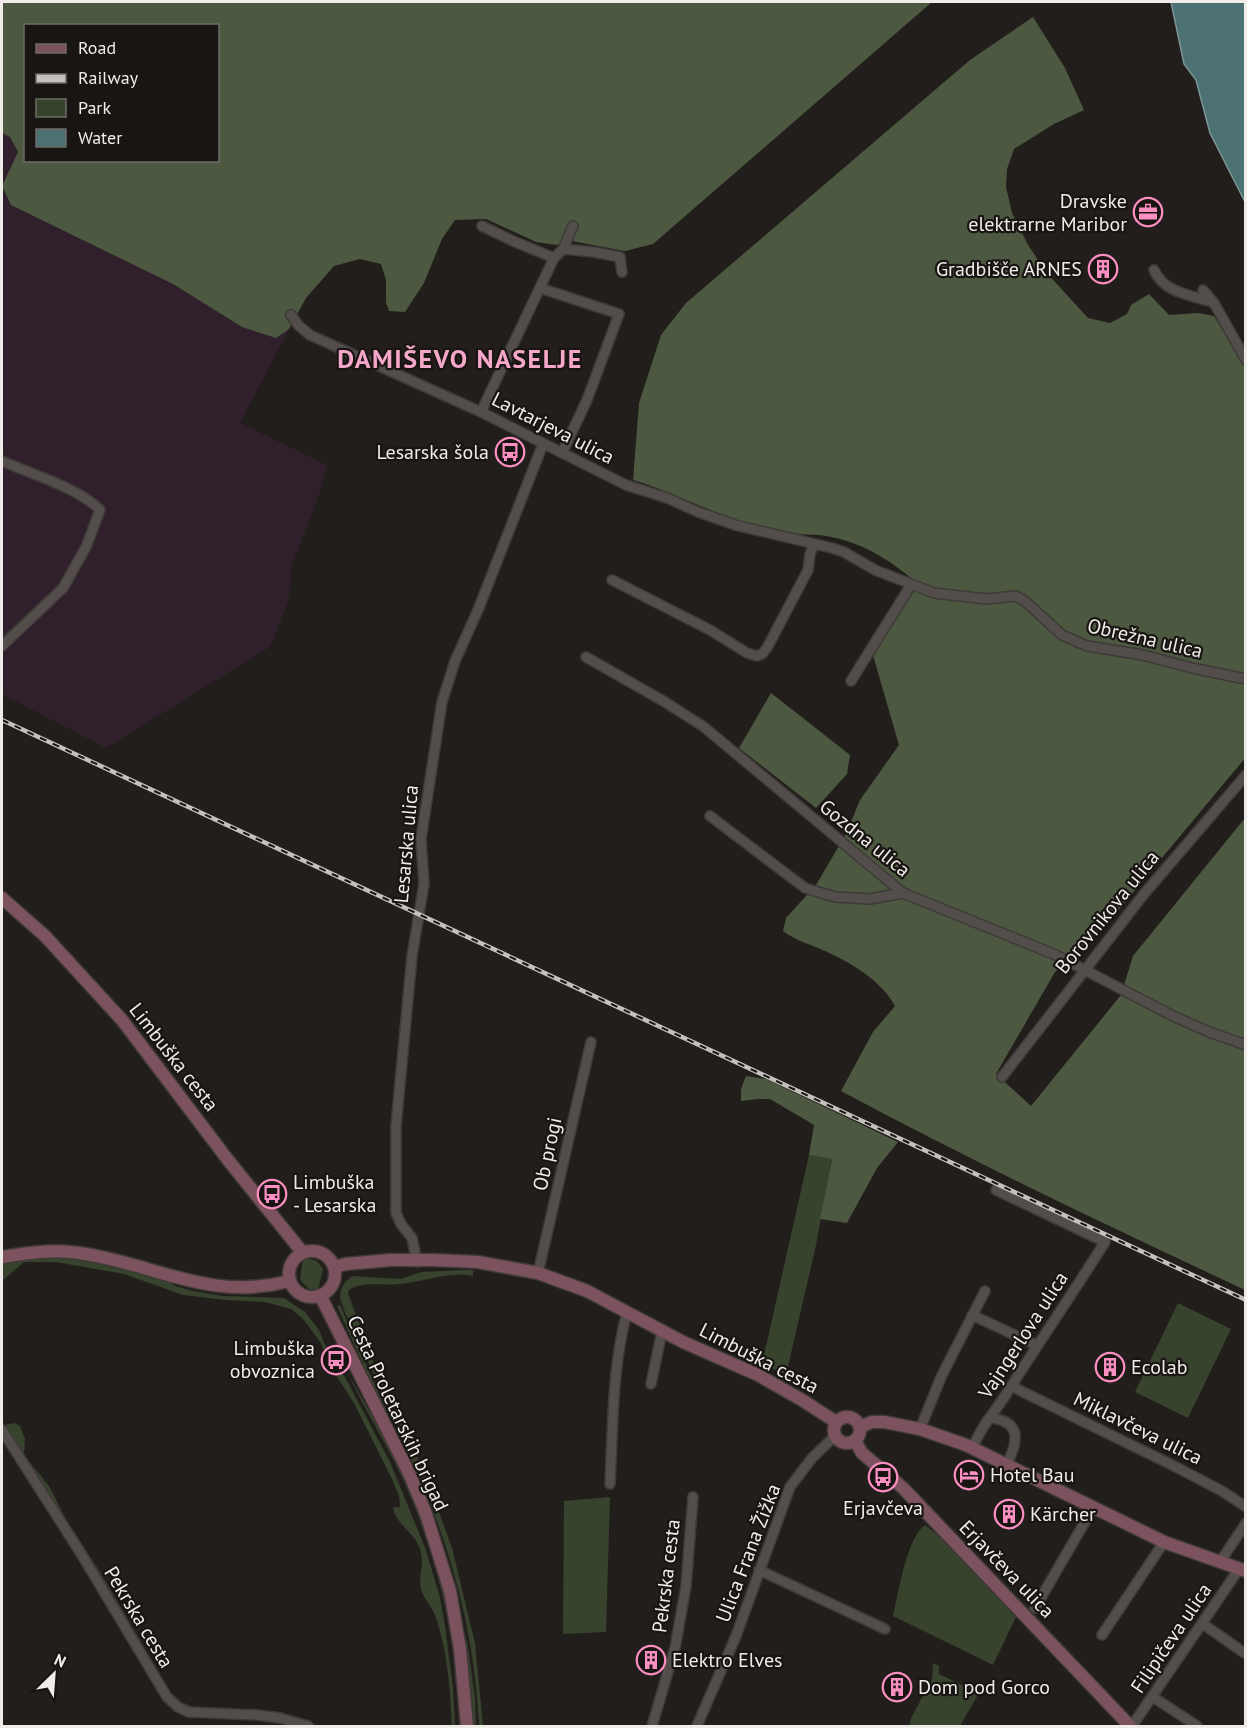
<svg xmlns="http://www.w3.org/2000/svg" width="1247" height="1728" font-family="'PT Sans',sans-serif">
<rect width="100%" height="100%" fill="#221e1c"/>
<path fill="#30202b" d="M2 133 10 137 18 152 2 186 105 249 173 284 242 327 276 338 289 329 240 423 327 465 320 492 291 568 289 599 270 647 106 748 2 694Z"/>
<g fill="#37432c">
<path d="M809 1155 832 1158 816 1245 786 1375 762 1364Z"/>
<path d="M71 1256 109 1263 110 1267 115 1268 119 1266 166 1280 175 1286 193 1291 223 1296 284 1298 305 1312 319 1330 333 1364 345 1377 390 1462 426 1550 440 1597 445 1626 453 1688 455 1726H452C450 1690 448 1653 436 1618 433 1607 424 1600 421 1589 418 1576 425 1563 420 1549 415 1533 396 1525 393 1507H400L399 1496 392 1479 354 1403 332 1369 321 1343 303 1319 291 1309 265 1302 225 1300 183 1295 124 1274 56 1262H24L2 1281V1261L20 1258Z"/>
<path d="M306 1258 317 1261 323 1269 318 1290 309 1289 300 1280 303 1259Z"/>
<path d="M461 1270H473V1276C449 1271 423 1282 399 1284 383 1286 363 1281 349 1290L348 1293 376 1370 424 1471 452 1548 475 1643 483 1726H479C475 1636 452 1548 414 1466 397 1428 380 1391 364 1352 356 1334 345 1316 340 1298 340 1288 345 1280 353 1276L401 1279 421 1272Z"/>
<path d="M1178 1303 1231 1329 1188 1418 1135 1392Z"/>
<path d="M340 1305 415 1476 443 1549 468 1647 475 1698 476 1726H474L466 1647 457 1611 362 1362 337 1306Z"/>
<path d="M347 1372 391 1449 419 1512 444 1590 452 1624 461 1726H459C458 1644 439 1562 406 1486 389 1447 365 1411 347 1372Z"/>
<path d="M2 1421 5 1425 14 1423 20 1426 25 1439 24 1455 49 1486 67 1521 100 1572 171 1693 181 1702 195 1707 284 1713 322 1726 297 1719 190 1709 172 1699 2 1428Z"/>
<path d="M610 1497 606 1632 563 1634 564 1501Z"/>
<path d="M925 1525 939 1536 1016 1617 993 1665 893 1616C898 1594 907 1537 925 1525Z"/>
<path d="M933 1663 939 1666V1674L979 1693 960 1726H909L911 1718 932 1679Z"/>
</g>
<g fill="#4c5940" fill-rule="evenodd">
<path d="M2 2H932L653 244 625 251 566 240 557 245 536 242 486 219 455 220 442 239 424 283 405 312 389 311 386 302V280L381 264 360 259 334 266 306 298 289 329 276 338 242 327 173 284 11 205 2 186 18 152 10 137 2 133ZM26 26H218V160H26Z"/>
<path d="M1033 17 1065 68 1084 110 1054 124 1014 149 1007 169 1006 187 1012 213 1027 243 1045 271 1088 318 1110 323 1127 314 1131 305 1149 294 1169 315 1198 313 1214 316 1245 367 1246 757 1106 925 1055 972 996 1074 1031 1106 1121 995 1133 956 1245 818V1290C1109 1226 973 1162 841 1091L873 1032 895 1006C882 981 850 962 825 951 810 944 796 941 783 931L786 918 816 885 846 834 860 800 899 745 872 652 915 581C888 559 862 542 826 536 817 534 808 535 799 534 784 532 768 529 754 525 712 514 674 492 633 480L639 403 661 335 686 303 970 60Z"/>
<path d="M771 693 850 755 847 774 816 808 739 748Z"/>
<path d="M746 1076 766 1079 898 1142 877 1168 847 1223 820 1219 832 1159 809 1155 814 1125 770 1099H758L741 1101V1089Z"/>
</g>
<path fill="#4b7172" stroke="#7c9696" stroke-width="1.5" d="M1171 2H1245V202L1210 133 1196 80 1184 64Z"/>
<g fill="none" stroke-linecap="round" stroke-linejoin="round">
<g stroke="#3e3a38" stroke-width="12">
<g id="street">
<path d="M563 249 573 226"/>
<path d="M554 258 563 249 594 252 620 257 622 272"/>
<path d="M1154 270C1164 293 1191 295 1212 302"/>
<path d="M540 288 619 314 587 400 562 453"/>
<path d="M1203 290 1214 303 1246 360"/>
<path d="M291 315 298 325 310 335 481 412 626 485 667 498 698 512 735 525 832 548 844 552 875 570 934 593 986 599 1016 596 1026 602 1062 635 1087 646 1143 655 1192 668 1246 679"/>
<path d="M481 412 554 258 513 241 482 226"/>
<path d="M2 461C31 474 79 488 100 510L86 547 63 588 2 646"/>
<path d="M612 580 710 630 747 653 757 656 762 654 767 648 808 570 810 554 814 544"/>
<path d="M586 657 665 702 704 727 903 893 1056 955 1173 1016 1209 1032 1246 1045"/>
<path d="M851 681 911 585"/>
<path d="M710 816 805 888 835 897 870 899 903 893"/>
<path d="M1002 1077 1144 894 1246 775"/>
<path d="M417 1262 412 1238 401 1224 396 1213V1126L412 956 424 884 421 839 442 702 455 661 478 610 543 444"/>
<path d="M538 1273 591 1042"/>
<path d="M972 1315 1036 1345"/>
<path d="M651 1384 662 1331"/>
<path d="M1011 1386 1172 1465 1222 1491 1246 1507"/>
<path d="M990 1418C1021 1421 1019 1440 1007 1464"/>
<path d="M920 1429 942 1375 985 1291"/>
<path d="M2 1430 80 1552 167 1697 178 1707 188 1712 258 1715 280 1718 308 1726"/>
<path d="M973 1448C980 1427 995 1412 1007 1393 1039 1342 1073 1293 1105 1242L996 1190"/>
<path d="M610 1484C613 1426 612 1368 627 1312"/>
<path d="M1220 1562 1246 1523"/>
<path d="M759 1570 885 1629"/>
<path d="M1035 1608 1093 1508"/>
<path d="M1203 1624 1246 1654"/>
<path d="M1102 1635 1164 1542"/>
<path d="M1153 1697 1197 1726"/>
<path d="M652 1726 675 1648 686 1586 693 1497"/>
<path d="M697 1726 736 1636 790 1487 812 1458 835 1436"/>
<path d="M1132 1726 1239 1569"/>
</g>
</g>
<g stroke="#3e3a38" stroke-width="15">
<g id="secondary">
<path d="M2 898 45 936 122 1020 228 1160 303 1253"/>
<circle cx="312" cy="1274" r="23"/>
<path d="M2 1257C27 1253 53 1249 79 1253 157 1264 208 1302 290 1281"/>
<path d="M334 1267 346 1264 390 1260H434L478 1262 538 1273 587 1291 683 1342 758 1375 802 1400 836 1422"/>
<path d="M320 1295 409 1473 426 1514 450 1591 460 1649 467 1726"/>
<circle cx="847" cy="1430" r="13"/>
<path d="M860 1427 872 1422H884L920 1429 966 1445 1164 1542 1246 1571"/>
<path d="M855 1441 862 1453 903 1488 1130 1726"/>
</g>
</g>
<use href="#street" stroke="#534e4c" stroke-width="9"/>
<use href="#secondary" stroke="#7c525f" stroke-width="12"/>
<g stroke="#c3c0be" stroke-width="4.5">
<path id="rail" d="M2 720 1246 1300"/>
</g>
<use href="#rail" stroke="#191513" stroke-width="2" stroke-dasharray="7" stroke-linecap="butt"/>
</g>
<defs>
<g id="office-ring" transform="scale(1.5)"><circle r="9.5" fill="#191513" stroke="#fc8fc2" stroke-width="1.5"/><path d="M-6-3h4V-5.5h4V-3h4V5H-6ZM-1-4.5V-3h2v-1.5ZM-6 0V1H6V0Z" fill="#fc8fc2"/></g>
<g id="building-ring" transform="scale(1.5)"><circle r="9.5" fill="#191513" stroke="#fc8fc2" stroke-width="1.5"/><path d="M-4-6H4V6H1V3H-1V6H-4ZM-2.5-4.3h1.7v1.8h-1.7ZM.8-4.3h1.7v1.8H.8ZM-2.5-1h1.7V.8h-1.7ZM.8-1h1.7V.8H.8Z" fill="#fc8fc2"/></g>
<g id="bus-ring" transform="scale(1.5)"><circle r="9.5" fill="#191513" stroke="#fc8fc2" stroke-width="1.5"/><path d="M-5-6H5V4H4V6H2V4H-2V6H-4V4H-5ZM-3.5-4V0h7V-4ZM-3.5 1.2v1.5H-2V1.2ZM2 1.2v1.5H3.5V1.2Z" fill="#fc8fc2"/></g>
<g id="hotel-ring" transform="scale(1.5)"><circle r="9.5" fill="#191513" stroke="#fc8fc2" stroke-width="1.5"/><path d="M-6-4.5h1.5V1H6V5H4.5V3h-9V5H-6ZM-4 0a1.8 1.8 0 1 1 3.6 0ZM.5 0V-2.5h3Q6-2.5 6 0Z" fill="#fc8fc2"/></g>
</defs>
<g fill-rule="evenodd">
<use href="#office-ring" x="1148" y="212"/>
<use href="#building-ring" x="1103" y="269"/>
<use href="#bus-ring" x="510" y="452"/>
<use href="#bus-ring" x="272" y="1194"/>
<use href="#bus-ring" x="336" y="1360"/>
<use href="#building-ring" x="1110" y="1367"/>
<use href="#hotel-ring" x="969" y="1475"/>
<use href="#bus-ring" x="883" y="1477"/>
<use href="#building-ring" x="1009" y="1514"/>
<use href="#building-ring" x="651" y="1660"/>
<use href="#building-ring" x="897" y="1687"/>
</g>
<g text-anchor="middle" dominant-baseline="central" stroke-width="4.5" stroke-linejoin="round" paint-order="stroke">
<g font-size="20" fill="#efecea" stroke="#191513" text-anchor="start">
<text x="1127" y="201" text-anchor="end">Dravske<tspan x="1127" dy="23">elektrarne Maribor</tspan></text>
<text x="1082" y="269" text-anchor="end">Gradbišče ARNES</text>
<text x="489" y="452" text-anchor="end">Lesarska šola</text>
<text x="293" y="1182">Limbuška<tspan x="293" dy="23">- Lesarska</tspan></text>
<text x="315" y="1348" text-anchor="end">Limbuška<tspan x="315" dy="23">obvoznica</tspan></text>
<text x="1131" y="1367">Ecolab</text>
<text x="990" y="1475">Hotel Bau</text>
<text x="883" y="1508" text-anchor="middle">Erjavčeva</text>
<text x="1030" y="1514">Kärcher</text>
<text x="672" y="1660">Elektro Elves</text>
<text x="918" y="1687">Dom pod Gorco</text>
</g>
<g font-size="20" fill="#efecea" stroke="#191513">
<text transform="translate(553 428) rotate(27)">Lavtarjeva ulica</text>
<text transform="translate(1145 638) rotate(13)">Obrežna ulica</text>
<text transform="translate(865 838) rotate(39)">Gozdna ulica</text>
<text transform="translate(406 844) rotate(-85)">Lesarska ulica</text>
<text transform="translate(1107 912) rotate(-51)">Borovnikova ulica</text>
<text transform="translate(174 1057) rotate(52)">Limbuška cesta</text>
<text transform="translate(547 1154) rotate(-78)">Ob progi</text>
<text transform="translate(1023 1335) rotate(-57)">Vajngerlova ulica</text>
<text transform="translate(759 1358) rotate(27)">Limbuška cesta</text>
<text transform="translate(398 1413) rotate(65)">Cesta Proletarskih brigad</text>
<text transform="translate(1138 1428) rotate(26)">Miklavčeva ulica</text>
<text transform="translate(748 1553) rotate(-69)">Ulica Frana Žižka</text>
<text transform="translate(1007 1569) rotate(46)">Erjavčeva ulica</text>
<text transform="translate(666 1576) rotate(-83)">Pekrska cesta</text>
<text transform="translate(139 1617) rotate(59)">Pekrska cesta</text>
<text transform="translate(1171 1638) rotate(-56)">Filipičeva ulica</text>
</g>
<g font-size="26" font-weight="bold" letter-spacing="1.5" fill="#f4a7c9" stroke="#191513">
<text x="460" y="358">DAMIŠEVO NASELJE</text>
</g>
</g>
<rect width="1247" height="1728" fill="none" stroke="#efecea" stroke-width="6"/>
<rect x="24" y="24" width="195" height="138" fill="#191513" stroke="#6f6b69" stroke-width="1.5"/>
<rect x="36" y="44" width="30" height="9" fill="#7c525f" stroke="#6f6b69" stroke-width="1.5"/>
<text x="78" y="54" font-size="18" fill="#efecea">Road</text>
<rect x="36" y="74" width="30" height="9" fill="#c3c0be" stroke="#6f6b69" stroke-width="1.5"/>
<text x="78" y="84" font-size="18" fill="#efecea">Railway</text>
<rect x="36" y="99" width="30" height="18" fill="#37432c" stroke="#6f6b69" stroke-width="1.5"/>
<text x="78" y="114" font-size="18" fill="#efecea">Park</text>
<rect x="36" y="129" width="30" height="18" fill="#4b7172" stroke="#6f6b69" stroke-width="1.5"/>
<text x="78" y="144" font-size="18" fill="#efecea">Water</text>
<g transform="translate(54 1674) rotate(25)" stroke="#191513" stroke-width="4.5" paint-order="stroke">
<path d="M0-4.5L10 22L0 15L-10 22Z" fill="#efecea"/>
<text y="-9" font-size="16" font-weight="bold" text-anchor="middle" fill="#efecea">N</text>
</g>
</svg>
